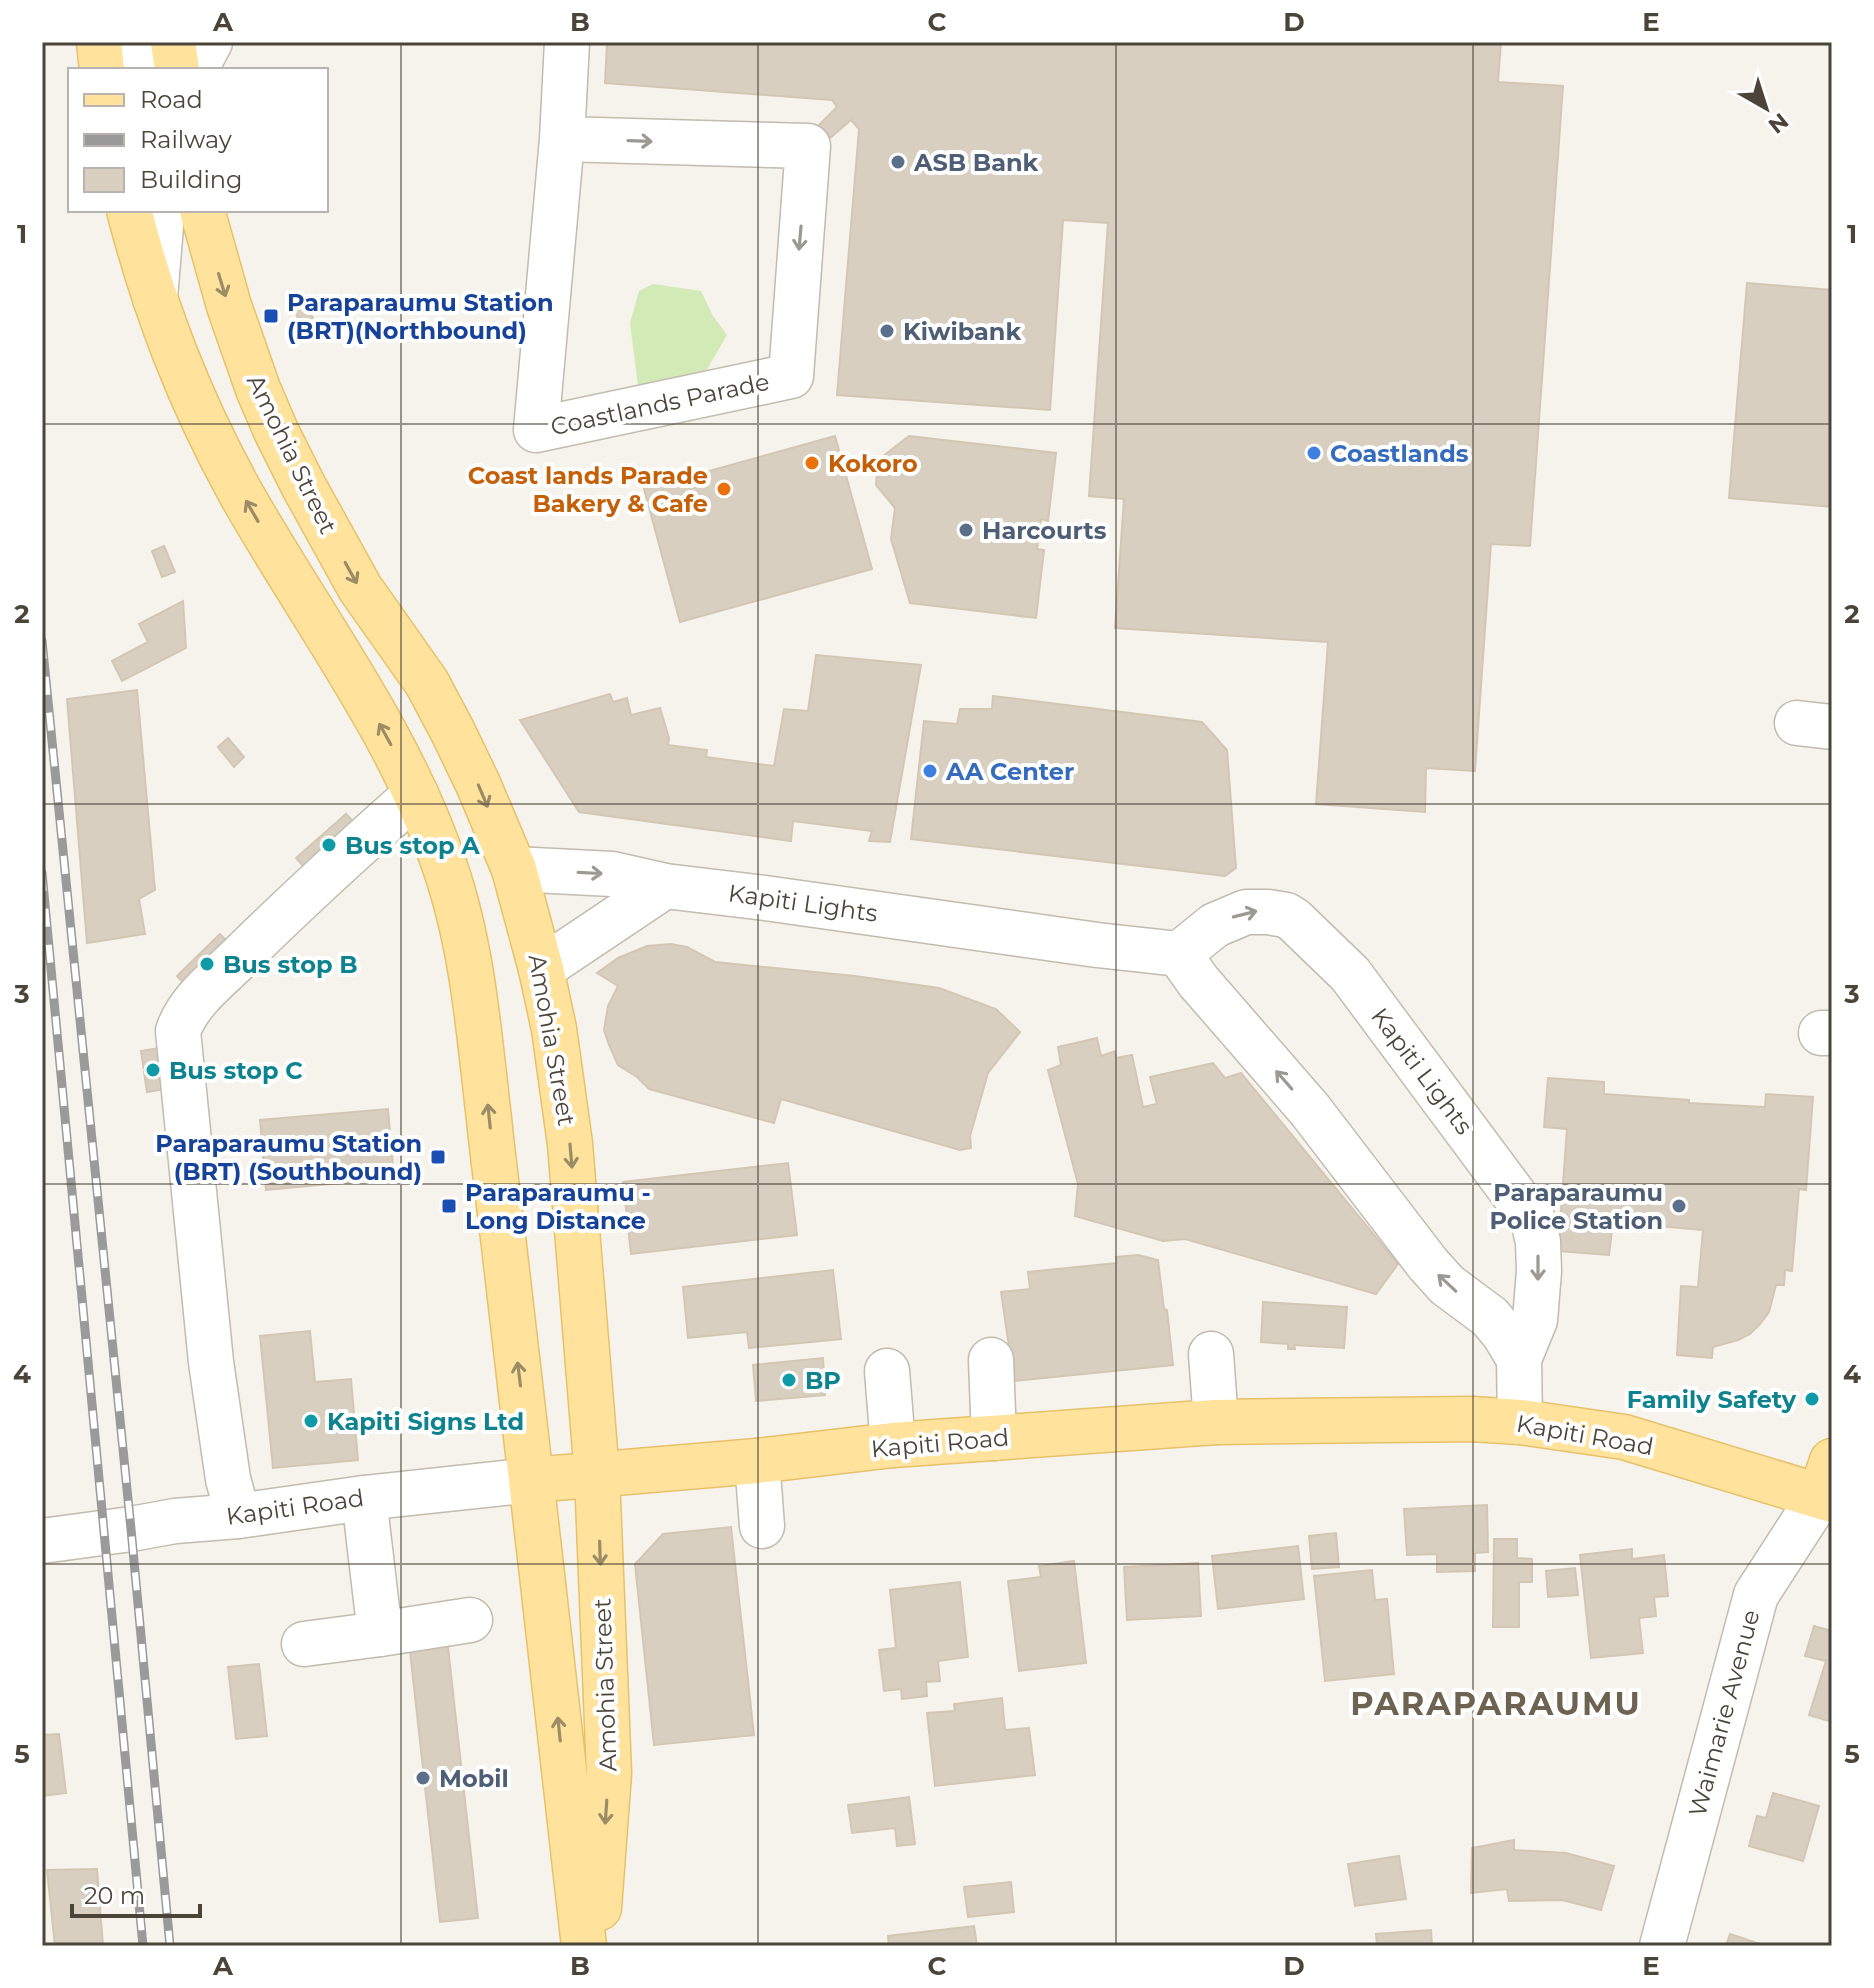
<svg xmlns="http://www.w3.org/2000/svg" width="1874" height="1988" font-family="Montserrat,sans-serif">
<rect width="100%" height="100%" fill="#f6f3ec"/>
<path fill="#d2eab5" d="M653 284 701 291 713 316 727 335 706 371 638 386 630 323 639 291Z"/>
<g fill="#d8cfc1" stroke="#d3c7b4" stroke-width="2">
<path d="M607 42H1501L1498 82 1563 86 1530 546 1491 544 1475 771 1426 768 1425 812 1316 804 1328 642 1115 628 1124 499 1089 496 1108 223 1063 220 1050 410 837 395 859 129 851 120 823 144 812 132 837 107 832 100 605 83Z"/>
<path d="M1747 283 1832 290V507L1729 498Z"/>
<path d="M300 292 313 318 301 324 288 297Z"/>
<path d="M835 436 872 569 680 622 644 489Z"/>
<path d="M909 436 1056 453 1048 521 1041 519 1037 549 1044 550 1036 618 910 603 891 539 895 508 876 485 878 460Z"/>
<path d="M164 546 175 572 162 577 152 551Z"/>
<path d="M183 601 186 648 122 681 112 661 148 642 139 624Z"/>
<path d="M816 655 921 665 890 842 869 841 872 831 793 821 791 841 579 812 520 720 610 694 613 702 627 698 631 715 660 708 669 738 668 745 707 750 706 757 774 766 784 709 808 711Z"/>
<path d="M137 690 155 890 139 899 145 934 87 943 67 699Z"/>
<path d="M993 696 1202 722 1227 750 1236 868 1225 876 911 839 924 721 957 724 960 709H992Z"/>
<path d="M228 738 244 757 234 767 218 747Z"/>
<path d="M346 814 363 832 313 877 296 858Z"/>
<path d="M220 934 237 952 194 994 177 976Z"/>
<path d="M671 944 687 947 715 962 855 976 939 988 996 1009 1020 1032 988 1073 970 1136 971 1148 960 1150 781 1099 774 1123 649 1089 637 1077 618 1065 609 1045 604 1030 608 1006 618 986 597 973 618 958 647 946Z"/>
<path d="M1097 1038 1101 1056 1115 1051 1116 1058 1132 1055 1143 1107 1157 1104 1150 1077 1213 1063 1225 1078 1241 1073 1398 1264 1376 1294 1185 1239 1163 1241 1075 1216 1078 1184 1048 1070 1061 1065 1058 1047Z"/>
<path d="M160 1048 166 1089 147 1092 141 1051Z"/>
<path d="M1548 1078 1604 1082V1094L1689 1100V1103L1765 1107 1766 1094 1813 1097 1806 1190 1799 1189 1792 1271 1785 1270 1784 1285H1776L1769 1312 1760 1324 1750 1334 1738 1340 1713 1347 1712 1358 1677 1355 1681 1286 1698 1287 1703 1230 1613 1222 1609 1255 1558 1251 1567 1129 1544 1127Z"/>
<path d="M388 1109 394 1178 266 1190 260 1120Z"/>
<path d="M788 1163 797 1235 631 1254 623 1182Z"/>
<path d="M1138 1255 1158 1260 1164 1309 1167 1310 1173 1365 1014 1381 1001 1292 1030 1289 1028 1272 1117 1263 1116 1257Z"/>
<path d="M833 1270 841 1339 749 1348 747 1332 688 1338 683 1287Z"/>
<path d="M1263 1302 1347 1307 1344 1348 1294 1345 1295 1349H1288V1344L1261 1342Z"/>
<path d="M310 1331 315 1382 351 1379 358 1460 273 1468 260 1336Z"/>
<path d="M823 1358 825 1395 756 1401 753 1365Z"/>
<path d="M1487 1505 1488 1552 1475 1553V1571L1437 1572V1554L1407 1555 1404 1509Z"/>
<path d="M731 1527 754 1735 654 1745 635 1564 663 1534Z"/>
<path d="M1336 1533 1339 1567 1312 1569 1309 1536Z"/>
<path d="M1494 1539H1517V1558L1532 1559V1582H1519V1627H1493Z"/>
<path d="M1298 1546 1304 1599 1218 1609 1212 1556Z"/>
<path d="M1632 1549V1559L1664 1555 1668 1596 1654 1597 1656 1616 1639 1618 1643 1653 1591 1658 1580 1555Z"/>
<path d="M1074 1561 1086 1663 1019 1671 1008 1581 1041 1577 1039 1566Z"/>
<path d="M1198 1563 1201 1616 1127 1620 1124 1567Z"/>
<path d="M1575 1568 1578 1595 1548 1597 1546 1571Z"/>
<path d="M1372 1570 1375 1600 1387 1599 1394 1674 1325 1681 1314 1576Z"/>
<path d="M960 1582 968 1657 938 1661 940 1681 926 1682 927 1696 902 1699 901 1689 884 1691 879 1650 896 1648 890 1590Z"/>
<path d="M1814 1626 1832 1631V1722L1809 1715 1826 1661 1805 1656Z"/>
<path d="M446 1629 478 1918 440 1922 408 1633Z"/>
<path d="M259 1664 267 1736 236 1739 228 1667Z"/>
<path d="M1002 1698 1005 1730 1029 1728 1035 1775 935 1786 927 1713 955 1711 954 1704Z"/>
<path d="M59 1734 66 1793 42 1796V1735Z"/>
<path d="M1773 1793 1819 1806 1803 1861 1749 1846 1757 1816 1766 1818Z"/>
<path d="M909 1797 915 1844 897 1846 895 1828 852 1833 848 1805Z"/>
<path d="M1514 1840V1850L1566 1853 1614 1866 1601 1910 1562 1900 1509 1901 1507 1889 1471 1893 1472 1848Z"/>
<path d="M1399 1856 1406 1899 1355 1906 1348 1864Z"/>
<path d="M97 1869 103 1946H55L47 1870Z"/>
<path d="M1011 1882 1014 1912 968 1917 964 1887Z"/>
<path d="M974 1926 977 1946H889L888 1936Z"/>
<path d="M1431 1930 1432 1946H1377L1376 1934Z"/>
<path d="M1730 1934 1766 1946H1726Z"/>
</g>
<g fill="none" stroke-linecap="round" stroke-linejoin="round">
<g stroke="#c2bbae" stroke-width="47">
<g id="minor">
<path d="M132 42 136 70"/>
<path d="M195 70 210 42"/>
<path d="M562 139 808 146 791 376 536 430 562 139 567 42"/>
<path d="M155 298 161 226 159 210"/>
<path d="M1797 723 1832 727"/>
<path d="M514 869 612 874 665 886 765 898 1097 945 1179 954 1215 925 1246 912H1268L1286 915 1294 920 1350 974 1533 1220 1538 1242 1539 1271 1535 1320 1519 1359 1520 1422"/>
<path d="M1179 954 1198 981 1310 1110 1428 1264 1447 1285 1490 1317 1504 1334 1519 1359"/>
<path d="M541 969 665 886"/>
<path d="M1821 1033H1832"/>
<path d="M1211 1354 1216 1422"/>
<path d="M991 1360 994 1438"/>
<path d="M887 1371 893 1445"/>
<path d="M757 1461 762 1526"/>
<path d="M364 1498 380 1634 470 1620"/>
<path d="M238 1516 228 1479 211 1362 178 1031C189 1000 218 979 240 957 297 901 356 847 416 794"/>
<path d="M42 1541 131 1529 175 1521 238 1516 364 1498 532 1480"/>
<path d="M304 1644 380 1634"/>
<path d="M1662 1946 1756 1595 1820 1496"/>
</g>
</g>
<g stroke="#e6c16a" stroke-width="47">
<g id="major">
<path d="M99 42 102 70"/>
<path d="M173 42 177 70"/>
<path d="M129 210C155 310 189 399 239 490 309 615 399 730 445 867 473 948 479 1034 489 1119 493 1158 498 1197 503 1237 531 1473 557 1710 584 1946"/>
<path d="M202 210 229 306 258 389 276 431 303 485 360 588 427 683 453 732 478 784 514 869 541 969 554 1029 570 1144 597 1475 609 1773 599 1908"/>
<path d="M532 1480 757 1461 893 1445 1216 1422 1472 1419 1520 1422 1624 1437 1832 1500"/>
<path d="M1820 1496 1832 1461"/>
</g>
</g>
<use href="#minor" stroke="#fff" stroke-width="44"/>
<use href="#major" stroke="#ffe39c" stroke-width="44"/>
<g stroke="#9a9a9a" stroke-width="9">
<g id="rail">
<path d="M42 641 131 1529 170 1946"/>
<path d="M42 873 143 1946"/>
</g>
</g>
<use href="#rail" stroke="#fff" stroke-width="6" stroke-dasharray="18" stroke-linecap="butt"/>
</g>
<defs><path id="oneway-shaft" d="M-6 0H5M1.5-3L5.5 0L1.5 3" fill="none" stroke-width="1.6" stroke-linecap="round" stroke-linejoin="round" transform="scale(2)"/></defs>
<g stroke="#9c9892">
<use href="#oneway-shaft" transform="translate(640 141) rotate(2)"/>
<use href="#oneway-shaft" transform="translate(800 238) rotate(95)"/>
<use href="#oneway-shaft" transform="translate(590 873) rotate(3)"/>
<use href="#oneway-shaft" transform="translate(1245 914) rotate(-14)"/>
<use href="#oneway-shaft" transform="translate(1284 1080) rotate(-131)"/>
<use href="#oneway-shaft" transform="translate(1538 1268) rotate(90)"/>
<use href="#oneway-shaft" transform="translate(1447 1283) rotate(-137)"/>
</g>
<g stroke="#9c8c66">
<use href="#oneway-shaft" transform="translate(222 285) rotate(73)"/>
<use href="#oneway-shaft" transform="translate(252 511) rotate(-120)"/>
<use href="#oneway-shaft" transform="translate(351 573) rotate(61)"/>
<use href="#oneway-shaft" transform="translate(385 734) rotate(-119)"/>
<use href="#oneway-shaft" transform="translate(483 796) rotate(67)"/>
<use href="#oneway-shaft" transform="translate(489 1116) rotate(-96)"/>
<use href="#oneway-shaft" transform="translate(571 1156) rotate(85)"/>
<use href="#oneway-shaft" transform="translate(519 1374) rotate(-97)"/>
<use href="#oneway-shaft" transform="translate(600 1553) rotate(88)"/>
<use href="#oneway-shaft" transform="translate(559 1729) rotate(-96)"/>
<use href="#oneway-shaft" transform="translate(606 1812) rotate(94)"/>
</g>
<path fill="none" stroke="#4b4439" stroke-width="2" stroke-opacity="0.55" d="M401 42V1946M758 42V1946M1116 42V1946M1473 42V1946M42 424H1832M42 804H1832M42 1184H1832M42 1564H1832"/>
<g fill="#5c6f8a" stroke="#fff" stroke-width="3">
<circle cx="898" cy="162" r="8"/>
<circle cx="887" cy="331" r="8"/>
<circle cx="966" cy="530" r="8"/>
<circle cx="1679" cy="1206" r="8"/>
<circle cx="423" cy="1778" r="8"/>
</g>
<g fill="#1a4fb4" stroke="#fff" stroke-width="3">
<rect x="263" y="308" width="16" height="16" rx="4"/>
<rect x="430" y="1149" width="16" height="16" rx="4"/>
<rect x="441" y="1198" width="16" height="16" rx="4"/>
</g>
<g fill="#3f7fe0" stroke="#fff" stroke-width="3">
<circle cx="1314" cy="453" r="8"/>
<circle cx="930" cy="771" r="8"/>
</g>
<g fill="#e8710a" stroke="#fff" stroke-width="3">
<circle cx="812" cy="463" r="8"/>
<circle cx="724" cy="489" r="8"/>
</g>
<g fill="#0f9aa8" stroke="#fff" stroke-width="3">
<circle cx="329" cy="845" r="8"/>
<circle cx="207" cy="964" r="8"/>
<circle cx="153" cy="1070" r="8"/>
<circle cx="789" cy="1380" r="8"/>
<circle cx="1812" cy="1399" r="8"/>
<circle cx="311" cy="1421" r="8"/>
</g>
<g text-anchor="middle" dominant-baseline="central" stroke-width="8" stroke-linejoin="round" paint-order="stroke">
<g font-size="24" font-weight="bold" fill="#4e5e75" stroke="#fff" text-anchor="start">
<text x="914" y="162">ASB Bank</text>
<text x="903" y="331">Kiwibank</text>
<text x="982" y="530">Harcourts</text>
<text x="1663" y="1192" text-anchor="end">Paraparaumu<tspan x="1663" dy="28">Police Station</tspan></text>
<text x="439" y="1778">Mobil</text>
</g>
<g font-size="24" font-weight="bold" fill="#164399" stroke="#fff" text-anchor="start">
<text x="287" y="302">Paraparaumu Station<tspan x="287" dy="28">(BRT)(Northbound)</tspan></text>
<text x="422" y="1143" text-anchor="end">Paraparaumu Station<tspan x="422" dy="28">(BRT) (Southbound)</tspan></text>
<text x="465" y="1192">Paraparaumu -<tspan x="465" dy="28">Long Distance</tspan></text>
</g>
<g font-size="24" fill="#4b4439" stroke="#fff">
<text transform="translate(660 404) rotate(-12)">Coastlands Parade</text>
<text transform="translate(292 454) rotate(64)">Amohia Street</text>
<text transform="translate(803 903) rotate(8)">Kapiti Lights</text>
<text transform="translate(552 1040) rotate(80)">Amohia Street</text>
<text transform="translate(1422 1071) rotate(53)">Kapiti Lights</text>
<text transform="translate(1585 1435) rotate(10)">Kapiti Road</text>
<text transform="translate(940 1443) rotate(-5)">Kapiti Road</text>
<text transform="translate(295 1507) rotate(-8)">Kapiti Road</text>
<text transform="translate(605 1685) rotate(-92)">Amohia Street</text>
<text transform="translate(1724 1713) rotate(-75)">Waimarie Avenue</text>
</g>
<g font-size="24" font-weight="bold" fill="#366cbe" stroke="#fff" text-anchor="start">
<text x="1330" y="453">Coastlands</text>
<text x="946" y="771">AA Center</text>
</g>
<g font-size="24" font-weight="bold" fill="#c56008" stroke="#fff" text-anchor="start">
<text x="828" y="463">Kokoro</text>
<text x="708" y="475" text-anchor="end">Coast lands Parade<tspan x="708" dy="28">Bakery &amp; Cafe</tspan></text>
</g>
<g font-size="24" font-weight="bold" fill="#0d838f" stroke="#fff" text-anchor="start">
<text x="345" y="845">Bus stop A</text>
<text x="223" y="964">Bus stop B</text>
<text x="169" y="1070">Bus stop C</text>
<text x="805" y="1380">BP</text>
<text x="1796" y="1399" text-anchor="end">Family Safety</text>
<text x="327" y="1421">Kapiti Signs Ltd</text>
</g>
<g font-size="32" font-weight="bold" letter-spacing="2" fill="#6e6250" stroke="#fff">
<text x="1496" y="1703">PARAPARAUMU</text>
</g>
</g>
<rect width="1874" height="1988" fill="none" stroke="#ffffff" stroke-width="88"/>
<rect x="68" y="68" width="260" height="144" fill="#ffffff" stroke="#b7b4b0" stroke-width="2"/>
<rect x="84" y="94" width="40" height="12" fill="#ffe39c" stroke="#b7b4b0" stroke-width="2"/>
<text x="140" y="108" font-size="24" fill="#4b4439">Road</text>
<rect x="84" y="134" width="40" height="12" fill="#9a9a9a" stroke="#b7b4b0" stroke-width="2"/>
<text x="140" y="148" font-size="24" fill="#4b4439">Railway</text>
<rect x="84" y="168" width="40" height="24" fill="#d8cfc1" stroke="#b7b4b0" stroke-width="2"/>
<text x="140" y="188" font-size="24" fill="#4b4439">Building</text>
<g transform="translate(1766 108) rotate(141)" stroke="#ffffff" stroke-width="6" paint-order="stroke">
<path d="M0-6L14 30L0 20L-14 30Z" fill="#4b4439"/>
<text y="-12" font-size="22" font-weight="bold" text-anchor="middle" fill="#4b4439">N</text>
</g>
<path d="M72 1904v12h128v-12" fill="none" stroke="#4b4439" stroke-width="4"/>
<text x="84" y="1904" font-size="24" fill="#4b4439" stroke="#ffffff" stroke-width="6" paint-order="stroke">20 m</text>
<rect x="44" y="44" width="1786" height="1900" fill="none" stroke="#4b4439" stroke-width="3"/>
<g font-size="26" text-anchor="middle" font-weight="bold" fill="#4b4439">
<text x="223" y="31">A</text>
<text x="580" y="31">B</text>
<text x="937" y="31">C</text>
<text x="1294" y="31">D</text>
<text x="1651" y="31">E</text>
<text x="22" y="243">1</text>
<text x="1852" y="243">1</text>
<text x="22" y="623">2</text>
<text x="1852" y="623">2</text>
<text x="22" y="1003">3</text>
<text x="1852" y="1003">3</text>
<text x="22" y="1383">4</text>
<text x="1852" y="1383">4</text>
<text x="22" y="1763">5</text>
<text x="1852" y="1763">5</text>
<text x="223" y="1975">A</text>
<text x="580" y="1975">B</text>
<text x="937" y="1975">C</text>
<text x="1294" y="1975">D</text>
<text x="1651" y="1975">E</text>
</g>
</svg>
